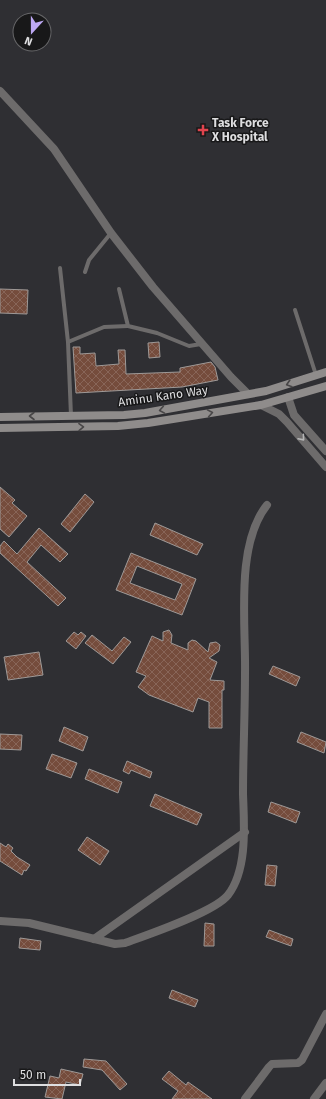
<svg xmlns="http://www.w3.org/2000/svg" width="326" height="1099" font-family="'Fira Sans',sans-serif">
<defs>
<pattern id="building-cross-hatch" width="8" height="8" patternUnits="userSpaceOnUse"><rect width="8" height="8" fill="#754c3c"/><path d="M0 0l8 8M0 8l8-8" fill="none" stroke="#886558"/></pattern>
</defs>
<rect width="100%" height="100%" fill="#2f2f33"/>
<g fill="url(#building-cross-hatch)" stroke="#9e9997" fill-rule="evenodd">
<path d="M0 289 28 290 27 314 0 313Z"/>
<path d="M159 342 160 357 149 358 148 343Z"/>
<path d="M73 347H80V354L95 353 96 366 119 364 118 350H125L126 374 180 372V368L211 362 215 367 218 380 182 387 76 393Z"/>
<path d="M0 487 15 500 12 503 27 516 9 537 0 529Z"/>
<path d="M85 494 94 502 70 532 61 524Z"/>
<path d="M155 523 203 544 197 555 150 535Z"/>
<path d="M39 528 68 554 60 562 41 545 27 562 66 598 58 606 0 553V546L4 541 17 554Z"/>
<path d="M131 553 196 579 182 615 116 590ZM137 566 182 584 175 600 130 583Z"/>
<path d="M169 630 172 635 171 643 188 650V643L192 640 196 641 208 652 210 643 216 642 220 645 219 651 209 658 217 662 210 680 224 681V690H222V728H209V702L198 698 193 712 149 695 138 687 146 676 136 672 152 636 163 641V632Z"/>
<path d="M74 632 78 635 81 632 86 636 76 649 66 641Z"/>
<path d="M92 635 112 651 124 637 131 642 113 664 85 643Z"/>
<path d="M39 652 43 675 8 680 4 657Z"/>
<path d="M273 666 300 677 296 686 269 674Z"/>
<path d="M64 727 88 737 83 751 59 741Z"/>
<path d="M301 732 326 742 324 753 297 742Z"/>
<path d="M0 734 22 735 21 750 0 749Z"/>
<path d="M52 754 77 763 71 778 46 769Z"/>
<path d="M127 761 152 772 150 778 131 770 129 774 123 771Z"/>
<path d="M89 769 122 782 118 793 85 779Z"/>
<path d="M155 794 202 814 197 825 150 806Z"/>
<path d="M271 802 300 812 296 823 268 812Z"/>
<path d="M87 837 109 851 100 865 78 850Z"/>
<path d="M0 843 6 847 8 844 13 848 11 851 17 857 30 865 26 871 24 870 22 875 0 861Z"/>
<path d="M267 865 277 866 275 886 265 885Z"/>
<path d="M205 923 214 924V946H204Z"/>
<path d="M269 930 293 939 291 946 266 937Z"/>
<path d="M20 938 41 941 40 950 19 948Z"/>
<path d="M172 990 198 1000 195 1007 169 998Z"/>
<path d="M84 1059 106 1061 127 1084 120 1090 102 1070 83 1067Z"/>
<path d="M61 1069 83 1074 80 1085 66 1082 62 1099 45 1097 50 1076 59 1078Z"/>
<path d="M169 1071 186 1085 188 1082 212 1099H172L178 1091 162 1079Z"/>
</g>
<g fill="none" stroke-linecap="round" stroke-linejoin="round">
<g stroke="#6d6b6b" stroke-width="4">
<path d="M60 268 68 342 71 416"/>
<path d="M85 272 89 260 111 233"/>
<path d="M119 289 128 326 157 333 189 346 201 344"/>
<path d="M295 310 316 375"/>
<path d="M68 342 104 327 128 326"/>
</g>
<g stroke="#6d6b6b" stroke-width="8">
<path d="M0 91 54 149 111 233 153 287 231 377 248 394"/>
<path d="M0 921 29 923 115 944 125 943C147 935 215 912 228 895 248 869 244 824 243 794 243 754 245 714 245 673 246 624 235 545 267 505"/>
<path d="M94 939 245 832"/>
<path d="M245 1099 269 1067 272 1064 298 1063 302 1060 326 1014"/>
<path d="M314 1099 326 1083"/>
</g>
<g stroke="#6d6b6b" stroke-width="8">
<path d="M288 397 294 415 326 451"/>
<path d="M261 405 279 414 287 422 326 467"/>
</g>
<g stroke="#8f8c8b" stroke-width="8">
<path d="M0 417 124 415 145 413 266 391 326 372"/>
<path d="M0 428 118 426 148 423 261 405 326 386"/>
</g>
</g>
<defs><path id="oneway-chevron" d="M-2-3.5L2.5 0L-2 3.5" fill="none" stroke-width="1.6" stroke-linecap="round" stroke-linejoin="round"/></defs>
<g stroke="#484647">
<use href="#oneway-chevron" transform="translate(289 384) rotate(163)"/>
<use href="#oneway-chevron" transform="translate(162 410) rotate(170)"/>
<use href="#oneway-chevron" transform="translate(210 413) rotate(-10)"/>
<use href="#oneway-chevron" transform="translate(32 416) rotate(180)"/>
<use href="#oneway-chevron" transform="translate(81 427) rotate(-1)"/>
</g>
<use stroke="#b6b6b7" href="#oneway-chevron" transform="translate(302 438) rotate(49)"/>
<path fill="#e0444e" stroke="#181819" stroke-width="1.5" d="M201 124h4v4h4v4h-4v4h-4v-4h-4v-4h4z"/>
<g text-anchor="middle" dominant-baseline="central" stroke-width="3" stroke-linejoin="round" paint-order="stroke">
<g font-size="12" font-weight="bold" fill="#dedee0" stroke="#181819" text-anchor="start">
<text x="212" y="123">Task Force<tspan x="212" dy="14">X Hospital</tspan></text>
</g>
<g font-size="12" fill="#dedee0" stroke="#181819">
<text transform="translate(163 396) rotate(-8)">Aminu Kano Way</text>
</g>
</g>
<g transform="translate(32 32) rotate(201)"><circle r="19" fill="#181819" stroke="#676769"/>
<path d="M0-3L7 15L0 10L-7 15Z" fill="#bea9f4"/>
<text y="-6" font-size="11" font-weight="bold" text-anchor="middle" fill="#dedee0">N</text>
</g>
<path d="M14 1079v6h66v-6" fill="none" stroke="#dedee0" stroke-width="2"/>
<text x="20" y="1079" font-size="12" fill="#dedee0" stroke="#181819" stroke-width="3" paint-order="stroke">50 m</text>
</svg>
